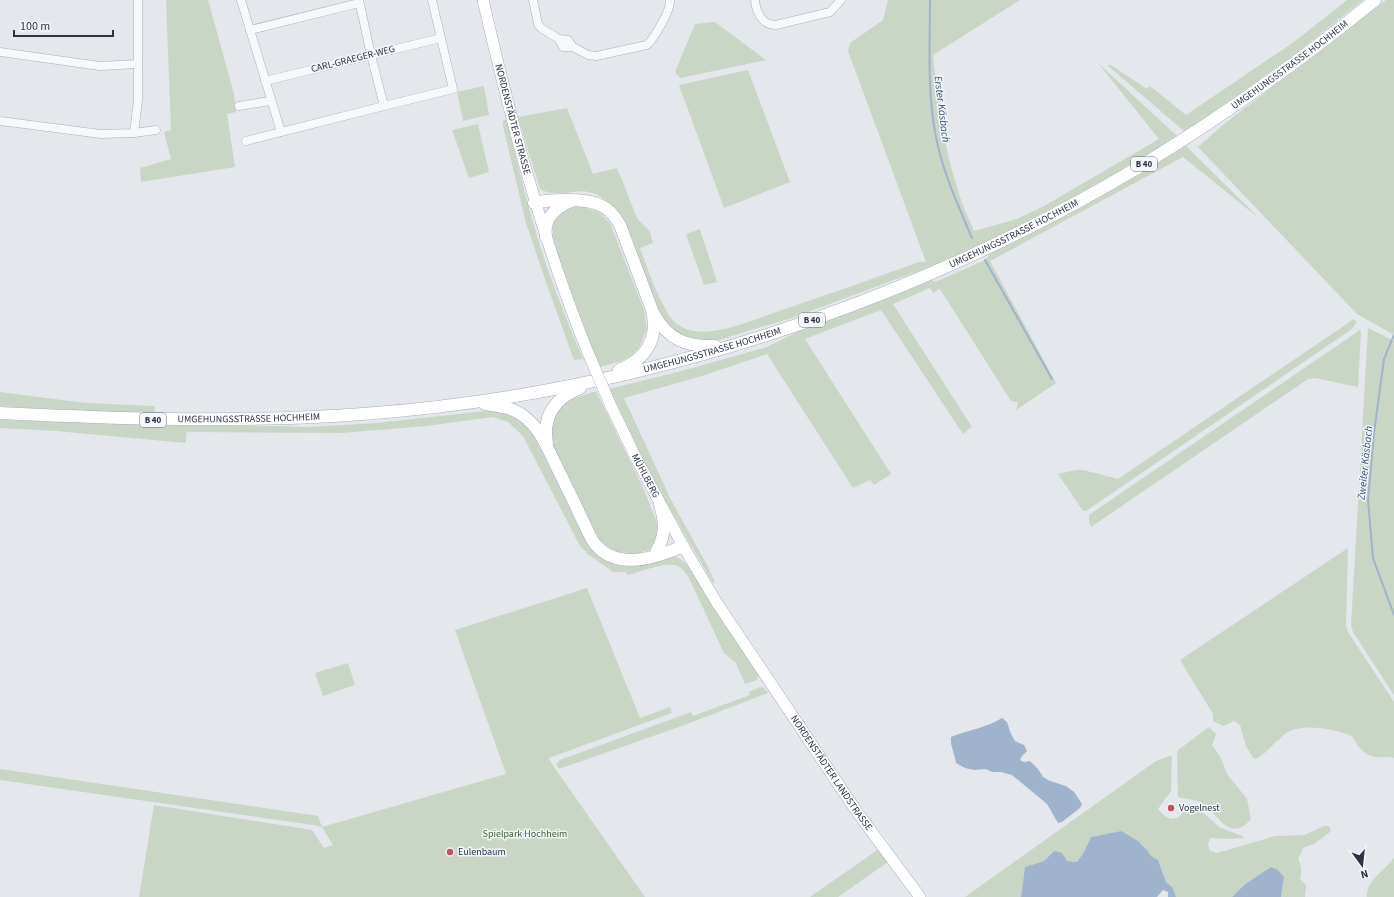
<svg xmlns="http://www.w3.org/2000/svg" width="1394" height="897" font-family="'Source Sans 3',sans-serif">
<rect width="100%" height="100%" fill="#e4e7ec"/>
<g fill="#c9d6c5">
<path d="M166 0H208L234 94 236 112 227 114 235 167 141 182 140 168 171 159 164 132 171 130Z"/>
<path d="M888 0H1020L933 55C938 102 944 149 959 194 963 207 969 219 974 231L1017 219 1044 206 1159 139 1098 63 1178 137 1115 175 975 249 924 269 792 318 715 341 706 342 683 338 673 331 660 313 625 223C616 209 605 195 588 192 581 190 571 193 563 193 553 193 549 194 540 189L518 117 567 108 593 174 617 168 637 218 650 232 653 243 640 248C647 266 662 313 677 324 686 331 701 333 712 331 737 328 761 317 785 309 830 294 874 278 919 262H926L848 51 850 43 883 20Z"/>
<path d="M1347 0H1363L1296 53 1241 93 1185 132 1107 65H1111L1147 89 1150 86 1186 115 1294 42Z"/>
<path d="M1386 0H1394V335L1357 314 1198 147 1224 124Z"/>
<path d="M715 22 766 60 680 78 675 72 695 24Z"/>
<path d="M748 70 790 182 724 208 679 85Z"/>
<path d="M484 86 489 115 463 121 457 92Z"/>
<path d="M505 120 507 122C516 155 523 189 533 222 546 269 564 314 583 359L574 360 547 285 526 223 503 126V121Z"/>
<path d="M478 124 489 172 469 178 452 130Z"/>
<path d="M1185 145 1260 219 1183 157 990 261 1056 383 1016 410 1018 402 1011 401 940 289 933 293 930 288 893 304 972 427 963 434 881 310 805 339 891 474 874 485 870 480 853 488 767 354 702 376 624 398 671 500 706 563 715 582 713 583C676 520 639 456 609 389L678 372 767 347 801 330 897 295 932 280 935 282 983 261 988 257V254L1077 208Z"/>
<path d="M580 206 599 212 610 223 644 310 647 329 640 346 631 356 621 361 600 367C587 339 545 249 554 221 558 210 570 208 580 206Z"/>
<path d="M700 229 717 282 704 285 686 234Z"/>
<path d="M1354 319 1357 322 1352 329 1086 511H1083L1058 474 1076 470H1083L1118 479Z"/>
<path d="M1368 328 1394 341V695L1353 632 1351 625Z"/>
<path d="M1360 330 1361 332 1358 387 1315 378 1308 379 1091 527 1089 522V515Z"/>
<path d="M596 391 644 490 658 525 660 536C658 539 656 544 653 547 651 549 648 550 645 551 626 560 610 551 597 537L556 452 552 443 551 435 552 424 556 414 562 406 569 400Z"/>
<path d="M0 392 85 403 155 406 154 413 81 412 0 406Z"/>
<path d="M486 411C508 412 515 415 531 431 540 449 550 467 559 485 569 506 586 550 607 561 623 570 641 566 657 561 663 559 669 557 675 557 681 558 685 563 689 567L755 669 758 675 757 680 745 684 736 663 724 653 689 578C686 573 683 569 678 566 666 561 640 572 627 575L626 572H613L589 555 580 546 523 436 508 422 493 417 426 426 342 433 189 432 186 433V443L56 431 0 428V420L189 426H276L308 427 376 423Z"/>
<path d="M1348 548 1346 626 1348 632 1394 702V758C1387 756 1381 758 1375 757 1363 755 1357 745 1352 736 1334 729 1302 722 1285 734 1282 736 1279 740 1276 742 1269 748 1263 757 1254 759L1246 746 1240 725 1234 721 1223 726 1213 721V714L1180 660Z"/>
<path d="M587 588 640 718 670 707 672 713 549 758 552 764 645 897H139L154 805 312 830 324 848 333 845 322 827 313 825 0 780V769L318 816 322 827 506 774 455 630Z"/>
<path d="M348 663 355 685 323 696 315 673Z"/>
<path d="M760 687 764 688 768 693 679 727 559 769 556 764 560 760 691 712 693 716 750 695 749 692Z"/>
<path d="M1209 727 1216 734 1212 745 1221 758 1227 774 1247 799 1251 819C1229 845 1217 811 1200 802 1193 799 1184 799 1178 797L1177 753 1178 750Z"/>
<path d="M1172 755 1171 791 1158 809C1168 821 1176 823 1186 809L1194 810 1197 807 1219 827 1242 836 1244 838 1226 839 1210 838 1208 844 1209 850 1217 853 1275 836 1304 835 1324 826H1329L1331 830 1330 832 1314 844 1303 848 1298 859C1302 866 1302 871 1300 879 1310 888 1305 887 1305 897H1281L1284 877 1244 885 1232 897H1176L1173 888 1166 882 1158 860 1149 856 1145 847 1132 837 1121 831 1091 837 1084 852 1077 862 1067 861 1054 851 1044 861 1025 867 1021 897H965L1156 761Z"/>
<path d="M879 849 888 862 838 897H810Z"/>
<path d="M1394 858V897H1367C1365 882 1386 869 1394 858Z"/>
</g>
<g fill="#9fb4cc">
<path d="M1002 718 1007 722 1011 734 1015 741 1024 745 1027 751 1022 756 1020 760 1024 762 1030 761 1038 769 1043 777 1050 781 1066 786 1074 792 1082 804 1080 808 1062 822 1058 823 1047 804 1012 775 1001 772H992L986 769 974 770 965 768 956 763C955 754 950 746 951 737 968 730 986 728 1002 718Z"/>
<path d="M1121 831C1129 835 1138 840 1144 847 1151 854 1148 855 1158 860L1166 882 1173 888 1176 897H1168V892L1163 890 1157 897H1021L1025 867 1044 861 1054 851 1062 853 1067 861 1077 862 1084 852 1091 837Z"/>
<path d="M1271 867 1278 870 1284 877 1281 897H1232L1244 885Z"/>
</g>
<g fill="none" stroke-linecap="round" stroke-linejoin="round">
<g stroke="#9fb4cc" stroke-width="2">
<path d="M930 0C930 46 927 92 936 137 943 173 958 205 972 238"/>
<path d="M985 260 1052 379"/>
<path d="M1394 335 1384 359 1374 433 1368 500 1373 558 1394 615"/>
</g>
<g stroke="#a9aeb7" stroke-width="9">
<g id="minor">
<path d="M241 0 281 132"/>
<path d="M533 0 538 24 541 28 559 39 563 47H573L588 55 596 56 647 45C655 37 671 10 670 0"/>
<path d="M755 0C756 12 762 25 776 25L830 12 841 0"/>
<path d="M250 30 359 3"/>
<path d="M559 39 568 40 573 47"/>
<path d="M0 52 100 66 138 64"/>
<path d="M265 81 441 38"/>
<path d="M239 106 270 101"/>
<path d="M384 106 453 89 432 0"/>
<path d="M0 121 101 134 134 133 156 130"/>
<path d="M134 133 138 100V0"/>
<path d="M246 141 384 106 371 55 359 0"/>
</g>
</g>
<g stroke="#a9aeb7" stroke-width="12">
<g id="secondary">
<path id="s1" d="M483 0C511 121 542 240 589 355"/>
<path id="s2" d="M610 404 637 460 683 546 717 603 857 812 920 897"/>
</g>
</g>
<g stroke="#a3abb8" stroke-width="13">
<g id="primary">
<path d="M534 203C545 200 557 200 568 200 592 200 608 203 620 225L652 310C659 339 646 359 619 370"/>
<path d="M546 237C543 218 555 208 571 201"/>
<path d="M654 314C668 340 687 347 715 346"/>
<path d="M485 404C498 406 511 407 522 415 537 425 545 442 552 457 561 476 571 495 580 515 585 524 589 536 595 544 617 571 656 558 683 546"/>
<path id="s3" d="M0 413C121 419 242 423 363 414 636 394 904 307 1139 167 1222 117 1300 61 1375 0"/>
<path d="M547 444C542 416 555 398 580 388"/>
<path d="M657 550C666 535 665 521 660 505"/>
</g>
</g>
<use href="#minor" stroke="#f7f8fa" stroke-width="8"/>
<use href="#secondary" stroke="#fff" stroke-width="11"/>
<use href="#primary" stroke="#fff" stroke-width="12"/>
<g stroke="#a9aeb7" stroke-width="12" stroke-linecap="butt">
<path id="secondary-bridge" d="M589 355 610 404"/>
</g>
<use href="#secondary-bridge" stroke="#fff" stroke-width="11"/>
</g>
<g fill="#d1495b" stroke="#f4f6f9" stroke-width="1.5">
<circle cx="1171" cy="808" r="4"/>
<circle cx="450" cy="852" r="4"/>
</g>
<g text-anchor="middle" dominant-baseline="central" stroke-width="3" stroke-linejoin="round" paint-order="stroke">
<g fill="#f4f6f9" stroke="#676e7b" stroke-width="1">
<rect x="1131" y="157" width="26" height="14" rx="3"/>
<rect x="799" y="313" width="26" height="14" rx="3"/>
<rect x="140" y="413" width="26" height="14" rx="3"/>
</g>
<g font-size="9" font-weight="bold" fill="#2b3445">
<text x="1144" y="164">B 40</text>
<text x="812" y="320">B 40</text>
<text x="153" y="420">B 40</text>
</g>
<g font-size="10" fill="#2b3445" stroke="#f4f6f9">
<text transform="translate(353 59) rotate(-14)">CARL-GRAEGER-WEG</text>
<text stroke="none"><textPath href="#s3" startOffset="1367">UMGEHUNGSSTRASSE HOCHHEIM</textPath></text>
<text stroke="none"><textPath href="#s1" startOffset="123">NORDENSTÄDTER STRASSE</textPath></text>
<text stroke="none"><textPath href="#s3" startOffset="1043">UMGEHUNGSSTRASSE HOCHHEIM</textPath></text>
<text stroke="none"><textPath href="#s3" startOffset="719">UMGEHUNGSSTRASSE HOCHHEIM</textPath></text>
<text stroke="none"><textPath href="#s3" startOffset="249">UMGEHUNGSSTRASSE HOCHHEIM</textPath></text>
<text stroke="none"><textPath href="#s2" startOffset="80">MÜHLBERG</textPath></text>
<text stroke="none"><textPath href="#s2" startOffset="431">NORDENSTÄDTER LANDSTRASSE</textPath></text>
</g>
<g font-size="10" fill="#2b3445" stroke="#f4f6f9" text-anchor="start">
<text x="1179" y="808">Vogelnest</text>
<text x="458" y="852">Eulenbaum</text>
</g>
<g font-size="10" fill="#3f6138" stroke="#f4f6f9">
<text x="525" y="834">Spielpark Hochheim</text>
</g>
<g font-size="11" font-style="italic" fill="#34527a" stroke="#f4f6f9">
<text transform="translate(942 109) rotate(83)">Erster Käsbach</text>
<text transform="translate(1365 463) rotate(-84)">Zweiter Käsbach</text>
</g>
</g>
<g transform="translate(1362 865) rotate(165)" stroke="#f4f6f9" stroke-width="3" paint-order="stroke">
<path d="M0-3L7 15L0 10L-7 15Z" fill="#2b3445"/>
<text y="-6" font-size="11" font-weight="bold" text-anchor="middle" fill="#2b3445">N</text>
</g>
<path d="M14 30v6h99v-6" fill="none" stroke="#2b3445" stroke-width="2"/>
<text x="20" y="30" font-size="12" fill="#2b3445" stroke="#f4f6f9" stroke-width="3" paint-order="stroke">100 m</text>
</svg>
